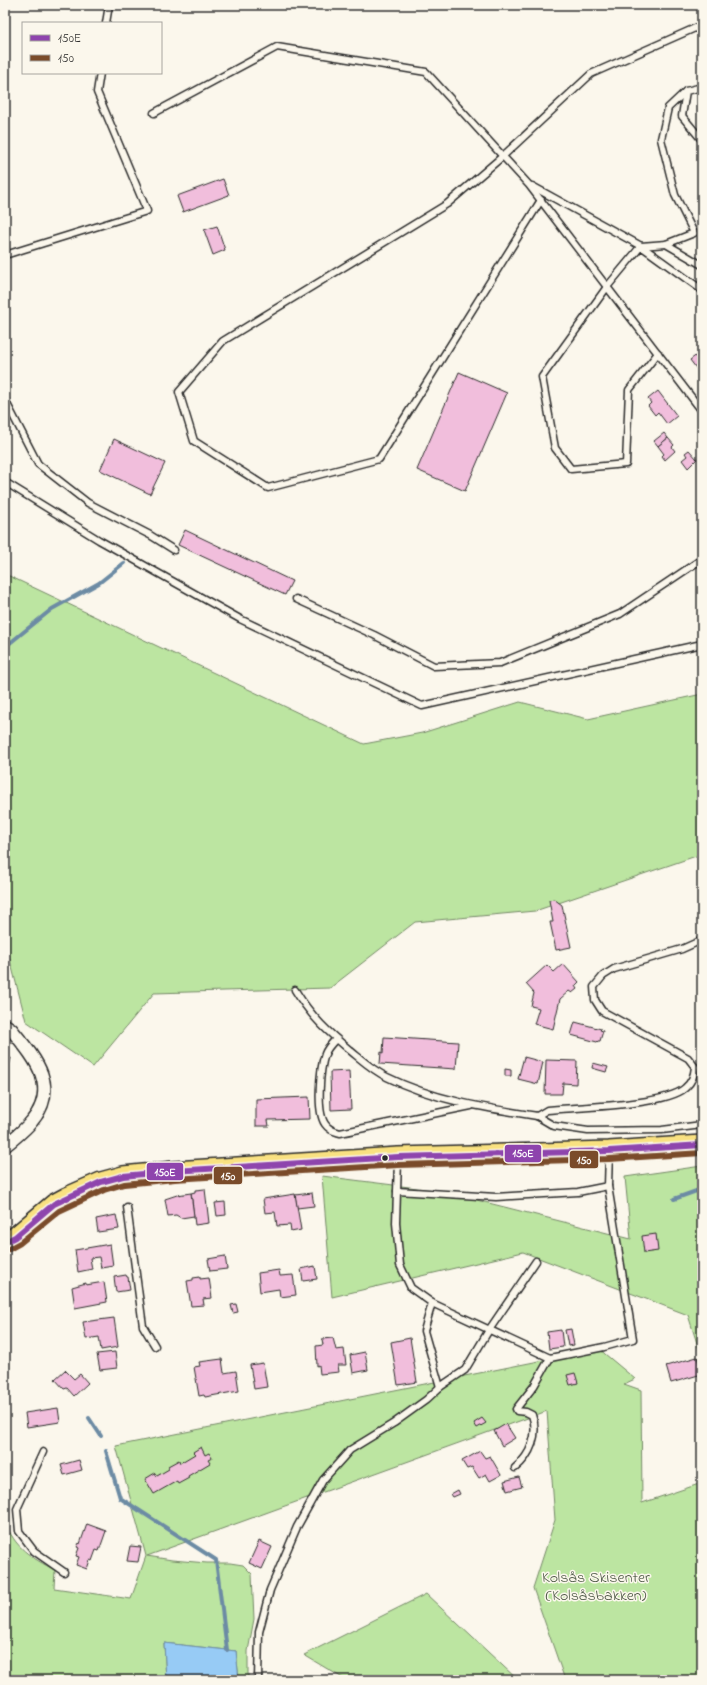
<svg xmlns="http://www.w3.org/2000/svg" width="707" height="1685" font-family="'Indie Flower',sans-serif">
<rect width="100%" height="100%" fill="#fbf7ec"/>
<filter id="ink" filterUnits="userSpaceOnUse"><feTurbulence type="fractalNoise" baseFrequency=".025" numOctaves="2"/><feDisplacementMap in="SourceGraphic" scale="8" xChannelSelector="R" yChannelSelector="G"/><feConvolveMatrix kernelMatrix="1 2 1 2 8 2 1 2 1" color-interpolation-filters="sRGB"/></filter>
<g filter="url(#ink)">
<g fill="#bce5a1" stroke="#748866">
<path d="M5 574 364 744 422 733 520 702 588 719 702 694V854L535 911 415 922 330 988 154 993 93 1067 26 1021 8 952 5 951Z"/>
<path d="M702 1166V1359L688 1315 523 1252 332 1297 322 1176 441 1191 631 1239 625 1177Z"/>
<path d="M599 1349 635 1379 624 1384 641 1390 642 1503 702 1483V1680H565L533 1588 555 1520 547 1411 147 1556 172 1560 207 1563H230L243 1565 252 1574 254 1619 248 1651V1680H239L236 1651 164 1643 166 1680H5V1521C14 1548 32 1558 55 1570L54 1588 131 1599 146 1556 116 1446Z"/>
<path d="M426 1594 518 1680H346L304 1655Z"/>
</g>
<path fill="#97cbf5" stroke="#6c8ba4" d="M164 1643 236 1651 239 1680H166Z"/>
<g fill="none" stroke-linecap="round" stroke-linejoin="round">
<g stroke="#6c8ba4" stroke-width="4">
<path d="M5 647 52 609 99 583 124 563"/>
<path d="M674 1199 702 1189"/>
<path d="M89 1418 101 1436"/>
<path d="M106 1451 120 1498 216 1560 227 1650"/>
</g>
</g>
<g fill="#f1bedc" stroke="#2b2b2b">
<path d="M223 179 229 195 183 212 177 196Z"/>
<path d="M217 226 225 250 213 255 204 230Z"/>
<path d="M702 351V376L690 360Z"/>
<path d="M459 372 507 393 465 491 417 470Z"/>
<path d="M658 391 677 416 667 424 658 412 655 415 648 406 651 403 648 399Z"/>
<path d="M664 433 668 438 658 446 654 441Z"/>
<path d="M668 438 674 445 672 447 675 451 665 460 662 456 664 454 658 446Z"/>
<path d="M114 439 165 463 150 494 100 470Z"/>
<path d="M689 450 697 459 688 468 682 460 687 456 685 453Z"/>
<path d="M185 530 292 581 285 595 178 545Z"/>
<path d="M554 899 562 905 571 947 556 950 550 922H553L549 900Z"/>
<path d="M563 964 579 982 575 986 577 989 572 993 569 991 560 999 553 1029 534 1024 539 1008 531 1006 534 993 526 984 547 965 554 972Z"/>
<path d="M575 1022 601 1029 600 1030 603 1031 600 1041H598L597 1042 571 1035Z"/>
<path d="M384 1037 458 1042 456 1069 380 1064 381 1052 383 1053Z"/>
<path d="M5 1057 11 1058 5 1083Z"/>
<path d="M524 1057 543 1062 538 1084 518 1079Z"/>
<path d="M546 1060 577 1061 576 1084 563 1083 562 1094H545Z"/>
<path d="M593 1063 608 1067 606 1072 592 1068Z"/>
<path d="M505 1069 511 1070V1076H505Z"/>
<path d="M349 1071 351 1109 331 1110 330 1072Z"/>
<path d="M309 1097 310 1119 268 1120 269 1126H256V1099Z"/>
<path d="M205 1189 209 1223 195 1225 191 1193 195 1192V1190Z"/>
<path d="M191 1193 194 1216 181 1218 176 1215 168 1216 165 1199 177 1195Z"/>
<path d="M312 1193 314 1206 297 1208 295 1195Z"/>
<path d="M295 1194 301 1230 291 1232 290 1225 277 1226 275 1212 265 1213 263 1199Z"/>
<path d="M225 1202 226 1215 217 1216 215 1203Z"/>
<path d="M116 1215 119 1229 98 1232 96 1219Z"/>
<path d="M656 1234 658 1251 644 1253 642 1236Z"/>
<path d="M110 1244 113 1266 101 1268 99 1257 90 1258 92 1269 78 1272 75 1250Z"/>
<path d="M225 1256 227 1269 210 1271 208 1259Z"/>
<path d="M315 1266 317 1279 303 1281 301 1269Z"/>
<path d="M279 1270 280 1276 293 1275 296 1295 280 1297 279 1289 260 1292 258 1273Z"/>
<path d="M126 1275 127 1277H128L130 1290 116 1292 114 1277Z"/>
<path d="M200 1277V1279L209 1278 212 1298 203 1299 204 1305 191 1306 187 1281 193 1280V1278Z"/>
<path d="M104 1282 107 1302 75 1308 72 1287 86 1283V1285Z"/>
<path d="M236 1304 238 1312 233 1313 231 1305Z"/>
<path d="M114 1318 118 1347 101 1350 99 1337 86 1339 83 1322Z"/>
<path d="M571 1329 574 1345 568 1346 565 1330Z"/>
<path d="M561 1330 563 1347 549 1349 547 1332Z"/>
<path d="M333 1338 336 1350 344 1349 346 1365H338L339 1372 320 1374 319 1365 317 1366 316 1346 323 1345 322 1339Z"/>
<path d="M410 1338 417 1382 398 1385 391 1342Z"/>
<path d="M115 1352 117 1368 100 1370 97 1354Z"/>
<path d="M365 1352 368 1370 353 1373 350 1355Z"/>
<path d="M697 1357 702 1374 671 1383 666 1366Z"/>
<path d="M222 1359 224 1373 236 1371 239 1391 205 1397 204 1395 199 1396 194 1367 200 1366 199 1362Z"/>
<path d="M263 1363 267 1387 254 1389 250 1365Z"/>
<path d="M65 1370 74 1379 80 1374 88 1383 74 1396 67 1388 64 1389 55 1379Z"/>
<path d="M575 1373 578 1383 570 1385 567 1375Z"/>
<path d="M58 1408 60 1422 27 1427 25 1413Z"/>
<path d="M482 1418 486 1423 477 1428 474 1423Z"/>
<path d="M506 1424 515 1438 502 1446 494 1431Z"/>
<path d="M201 1447 205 1455 209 1453 212 1458 208 1460 210 1463 188 1476 189 1478 178 1484 177 1481 154 1494 145 1479 155 1473 157 1476 169 1469 168 1466 179 1460 180 1463 195 1454 193 1452Z"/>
<path d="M480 1451 485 1458 490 1456 501 1475 490 1481 486 1474 479 1478 472 1467 467 1469 462 1461Z"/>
<path d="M79 1460 82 1470 64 1475 61 1465Z"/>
<path d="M519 1477 522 1487 507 1491 504 1481Z"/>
<path d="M458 1490 460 1494 453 1497 451 1494Z"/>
<path d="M87 1524 106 1531 99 1551 96 1550 92 1561 90 1560 87 1569 76 1565 79 1557 76 1556 79 1548 77 1547 79 1543 80 1544Z"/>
<path d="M259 1541 272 1547 262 1569 249 1563Z"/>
<path d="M130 1546 141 1547 138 1562 127 1561Z"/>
</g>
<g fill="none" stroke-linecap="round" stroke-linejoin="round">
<g stroke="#2b2b2b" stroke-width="9">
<g id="service">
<path d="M106 23 109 5"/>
<path d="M702 87 686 91 682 116 702 140"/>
<path d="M154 113 277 47 426 72 529 185 702 411"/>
<path d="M532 186 641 246 666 244 694 233 675 195 661 139 668 108 686 91"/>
<path d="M541 200 379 459 268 488 194 441 179 392 223 341 447 204 503 156 591 74 702 25"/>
<path d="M666 244 702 265"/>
<path d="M5 255 147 211 97 92 100 73"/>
<path d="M658 353 629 390 626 464 571 469 555 448 542 377 607 287 641 246 702 290"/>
<path d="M5 400 38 464 88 503 150 535 174 550"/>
<path d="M5 482 99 540 240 619 422 706 702 644"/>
<path d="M296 599 374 635 434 666 500 663 620 614 702 559"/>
<path d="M702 940 682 949 614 969 603 976 594 987 595 1000 602 1011 688 1058 695 1067C694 1076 692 1082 685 1088 665 1106 576 1107 547 1110L537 1116 554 1126 588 1131 662 1130 702 1125"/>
<path d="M295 990C312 1018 328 1032 352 1052 363 1061 374 1071 387 1077 433 1100 486 1108 537 1116"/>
<path d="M336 1039C332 1043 327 1048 325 1054 320 1068 316 1111 325 1124 329 1130 334 1131 340 1133L471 1106"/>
<path d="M398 1160 396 1223 400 1265 411 1288 432 1303 550 1358 604 1347 633 1339 608 1186 609 1152"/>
<path d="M397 1191 496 1197 578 1192 608 1186"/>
<path d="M127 1207 143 1326 155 1346"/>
<path d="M432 1303 424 1331 440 1387"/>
<path d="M43 1452 17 1509 19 1531 34 1551 64 1572"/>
<path d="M515 1468C531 1455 539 1434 532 1415L526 1412 517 1411 516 1409 534 1386 550 1358"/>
<path d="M258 1680 259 1632 270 1590 297 1527 323 1480 350 1450 394 1423 426 1400 440 1387 465 1370 489 1330 536 1261"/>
</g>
</g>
<g stroke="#2b2b2b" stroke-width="15">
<path id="minor" d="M5 1025 11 1029C33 1056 61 1086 32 1121 25 1130 14 1138 5 1146"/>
</g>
<g stroke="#2b2b2b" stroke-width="22">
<path id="primary" d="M5 1242 15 1237 54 1204 67 1197 101 1182 123 1176 174 1171 398 1157 609 1151 702 1145"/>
</g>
<use href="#service" stroke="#fbf7ec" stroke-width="6"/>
<use href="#minor" stroke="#fbf7ec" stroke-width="12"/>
<use href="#primary" stroke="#f9e181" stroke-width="19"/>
<g stroke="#fbf7ec" stroke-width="9">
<path id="bus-1" d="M5 1242 15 1237 54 1204 101 1182 123 1176 174 1171 398 1157 609 1151 702 1145"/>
</g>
<g stroke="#fbf7ec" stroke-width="9">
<path id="bus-2" d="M9 1249 20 1243 59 1211 104 1190 124 1184 175 1179 398 1165 609 1159 702 1153"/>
</g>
<use href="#bus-1" stroke="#8e44ad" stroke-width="6"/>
<use href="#bus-2" stroke="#7a4b2a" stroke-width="6"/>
</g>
</g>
<circle fill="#2b2b2b" stroke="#fbf7ec" stroke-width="1.5" cx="385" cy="1158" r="3.5"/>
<g text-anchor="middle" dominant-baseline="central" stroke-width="3" stroke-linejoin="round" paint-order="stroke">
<g font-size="16" fill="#4f5a48" stroke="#fbf7ec">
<text x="596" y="1578">Kolsås Skisenter<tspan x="596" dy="18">(Kolsåsbakken)</tspan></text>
</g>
</g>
<g stroke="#fbf7ec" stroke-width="1.5">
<rect x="504" y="1144" width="38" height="19" rx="4" fill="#8e44ad"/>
<rect x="569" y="1150" width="30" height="19" rx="4" fill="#7a4b2a"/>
<rect x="146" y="1162" width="38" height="19" rx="4" fill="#8e44ad"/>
<rect x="213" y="1166" width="30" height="19" rx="4" fill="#7a4b2a"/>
</g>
<g font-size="11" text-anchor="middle" font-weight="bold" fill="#fff">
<text x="523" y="1157">150E</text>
<text x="584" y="1164">150</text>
<text x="165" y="1176">150E</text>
<text x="228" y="1180">150</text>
</g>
<rect width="707" height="1685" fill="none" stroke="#fbf7ec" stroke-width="20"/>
<rect x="10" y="10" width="687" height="1665" fill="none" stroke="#2b2b2b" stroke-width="1.5" filter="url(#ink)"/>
<rect x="22" y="22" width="140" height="52" fill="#fbf7ec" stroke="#a8a59f"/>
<rect x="30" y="35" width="20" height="6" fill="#8e44ad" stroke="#a8a59f"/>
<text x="58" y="42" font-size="12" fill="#2b2b2b">150E</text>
<rect x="30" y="55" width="20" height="6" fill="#7a4b2a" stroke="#a8a59f"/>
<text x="58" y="62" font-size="12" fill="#2b2b2b">150</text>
</svg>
